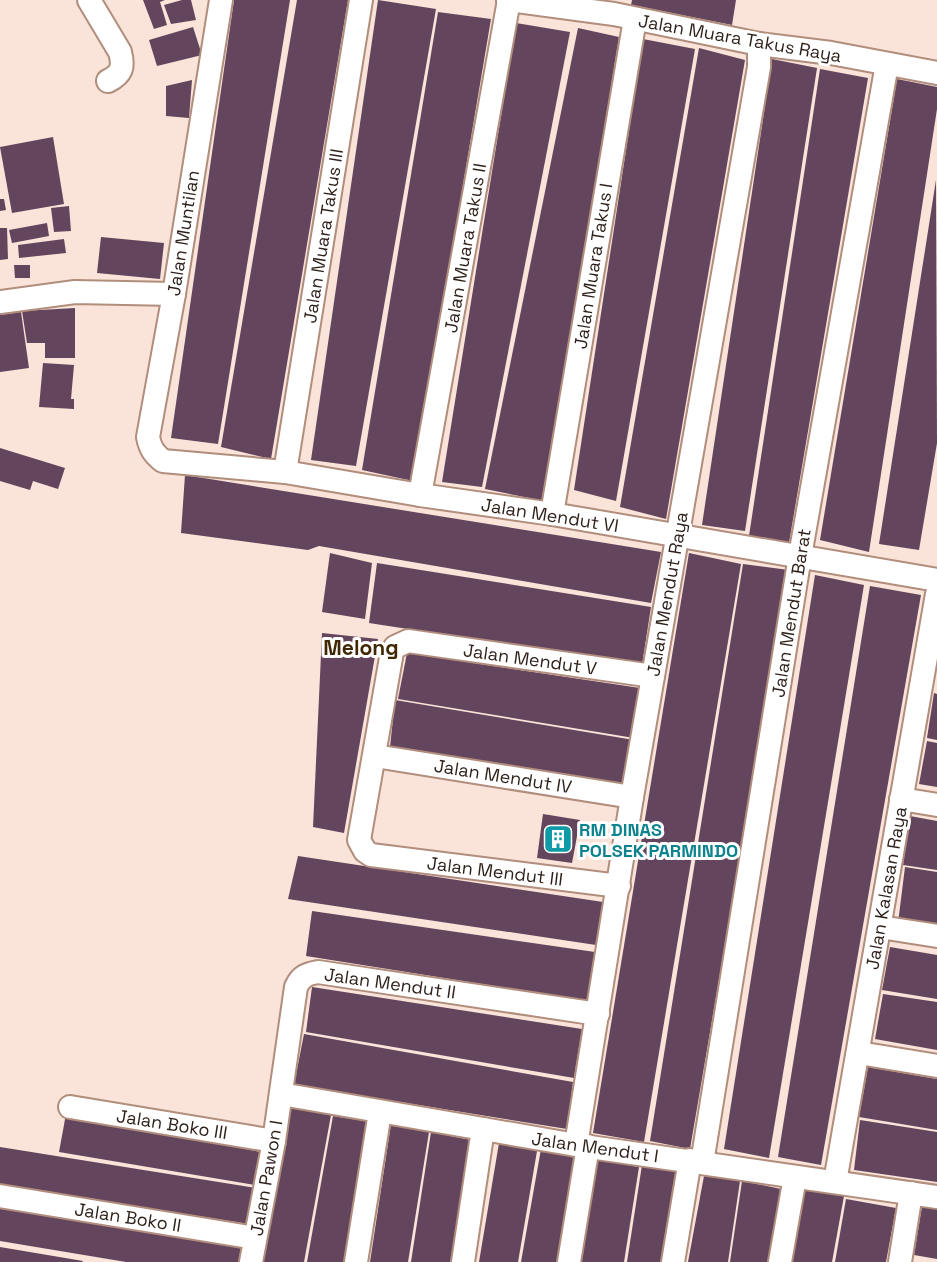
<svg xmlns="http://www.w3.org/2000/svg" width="937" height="1262" font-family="'Space Grotesk',sans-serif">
<rect width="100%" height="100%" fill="#fae3d8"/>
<g fill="#63455e">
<path d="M143 0H165L160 2 167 25 154 29Z"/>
<path d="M182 0H191L196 20 171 24 164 5Z"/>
<path d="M234 0H290L218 444 171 438Z"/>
<path d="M297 0H348L271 459 221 447Z"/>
<path d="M378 0 436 9 356 466 311 460Z"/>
<path d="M632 0H736L732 25 631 5Z"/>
<path d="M438 12 491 19 413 481 362 470Z"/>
<path d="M516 23 570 32 482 487 442 482Z"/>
<path d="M193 27 202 55 157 66 149 40Z"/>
<path d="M578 28 619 37 544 501 485 489Z"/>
<path d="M643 39 695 49 616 501 574 490Z"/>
<path d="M699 48 745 60 666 519 620 507Z"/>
<path d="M772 59 817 68 745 531 702 525Z"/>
<path d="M820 69 868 78 789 543 749 536Z"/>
<path d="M897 79 937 87V109L869 552 820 540Z"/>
<path d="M192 80 189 118 166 116V86Z"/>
<path d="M53 137 64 204 12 213 0 147Z"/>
<path d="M936 180 937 443 919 550 879 544Z"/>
<path d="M0 199H4L6 210 0 211Z"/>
<path d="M69 206 71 231 54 232 51 208Z"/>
<path d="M47 223 49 236 12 243 9 230Z"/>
<path d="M0 228H7L8 259 0 260Z"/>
<path d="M101 237 164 243 160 279 97 273Z"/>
<path d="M64 239 66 253 19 258 18 245Z"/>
<path d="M14 265H30V278H15Z"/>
<path d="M75 308V358H45V343H27L22 311Z"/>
<path d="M21 312 29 368 0 372V315Z"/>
<path d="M43 363 74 365 71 399H74V409L39 407Z"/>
<path d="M0 448 65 468 58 489 33 481 30 490 0 481Z"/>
<path d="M185 475 661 552 651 603 319 546 308 550 181 533Z"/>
<path d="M330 553 372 563 365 619 322 612Z"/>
<path d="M689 553 741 564 644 1142 593 1133Z"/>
<path d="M377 563 651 607 642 665 369 623Z"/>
<path d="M743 564 789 570 690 1149 650 1141Z"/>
<path d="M815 575 864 585 769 1158 724 1149Z"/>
<path d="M870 586 921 595 821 1165 778 1157Z"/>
<path d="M322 633 378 639 344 833 313 827Z"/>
<path d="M407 653 640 688 634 738 398 699Z"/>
<path d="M934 693 937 694V740L927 738Z"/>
<path d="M395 700 634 740 628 785 390 747Z"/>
<path d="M927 741 937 743V787L919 784Z"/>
<path d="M543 814 580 820 572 863 537 858Z"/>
<path d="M910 816 937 821V870L903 865Z"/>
<path d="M298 856 603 902 596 945 288 899Z"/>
<path d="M905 867 937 872V928L898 923Z"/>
<path d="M312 911 595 952 588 1001 306 956Z"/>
<path d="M890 947 937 955V999L882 990Z"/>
<path d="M312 987 582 1029 574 1078 306 1032Z"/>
<path d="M883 994 937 1002V1050L875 1039Z"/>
<path d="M304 1034 573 1082 567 1129 294 1085Z"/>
<path d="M868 1067 937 1079V1130L859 1117Z"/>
<path d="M286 1107 331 1115 304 1262H263Z"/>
<path d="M66 1114 261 1152 255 1185 59 1152Z"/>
<path d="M333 1116 371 1122 347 1262H307Z"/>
<path d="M860 1120 937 1132V1182L854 1170Z"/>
<path d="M391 1124 429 1132 408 1262H370Z"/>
<path d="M431 1132 471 1140 452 1262H411Z"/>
<path d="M499 1143 537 1151 518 1262H479Z"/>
<path d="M0 1147 256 1188 249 1224 0 1185Z"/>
<path d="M541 1149 578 1156 560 1262H521Z"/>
<path d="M596 1159 639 1167 624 1262H579Z"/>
<path d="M642 1165 677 1171 662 1262H627Z"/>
<path d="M704 1176 740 1181 728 1262H688Z"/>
<path d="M742 1181 781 1189 769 1262H730Z"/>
<path d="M802 1188 844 1196 832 1262H791Z"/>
<path d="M846 1199 896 1208 886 1262H835Z"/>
<path d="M0 1205 241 1245 239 1262H126L0 1241Z"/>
<path d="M922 1206 937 1208V1259L914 1255Z"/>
<path d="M0 1247 83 1261 82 1262H0Z"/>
</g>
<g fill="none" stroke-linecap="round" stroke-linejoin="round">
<g stroke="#b08d7c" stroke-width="26">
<g id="street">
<path d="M89 0 120 52C124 67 122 74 108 81"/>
<path d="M221 0 174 294 148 437C150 448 154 454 163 461L285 472 420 495 552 514 937 580"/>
<path d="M508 0 614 14 759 44 831 53 937 73"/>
<path d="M0 302 75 292 174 294"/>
<path d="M285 472 361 0"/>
<path d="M420 495 509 0"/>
<path d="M552 514 635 19"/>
<path d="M375 756 632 797"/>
<path d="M901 799 937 805"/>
<path d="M619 886 371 855 365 851 359 840 392 652 395 647 408 641 653 676"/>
<path d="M880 927 937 936"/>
<path d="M859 1053 937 1066"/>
<path d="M281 1094 576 1145 937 1197"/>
<path d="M70 1107 274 1141"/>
<path d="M576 1145 632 797 759 67V44"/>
<path d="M702 1163 800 556 887 64"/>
<path d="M835 1182 937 594"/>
<path d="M0 1196 255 1238"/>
<path d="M251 1262 274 1141 296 987C301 976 307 974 318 972L598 1014"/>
<path d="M356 1262 380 1112"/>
<path d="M463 1262 483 1129"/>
<path d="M569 1262 588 1146"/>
<path d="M673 1262 690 1160"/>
<path d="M780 1262 795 1177"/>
<path d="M900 1262 911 1193"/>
</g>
</g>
<use href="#street" stroke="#fff" stroke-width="22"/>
</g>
<defs>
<g id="building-square" transform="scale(1.5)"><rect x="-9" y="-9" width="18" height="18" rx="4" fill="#0f9aa8" stroke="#fff"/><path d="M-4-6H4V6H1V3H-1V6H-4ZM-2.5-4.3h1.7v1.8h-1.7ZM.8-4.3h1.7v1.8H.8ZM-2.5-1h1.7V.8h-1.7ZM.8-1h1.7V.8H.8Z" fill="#fff"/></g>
</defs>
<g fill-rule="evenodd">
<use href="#building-square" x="558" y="839"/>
</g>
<g text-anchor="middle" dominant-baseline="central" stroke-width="6" stroke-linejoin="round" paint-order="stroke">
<g font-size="18" fill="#2d1f19" stroke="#fff">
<text transform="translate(740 38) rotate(10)">Jalan Muara Takus Raya</text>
<text transform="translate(183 233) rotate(-81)">Jalan Muntilan</text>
<text transform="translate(323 236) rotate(-81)">Jalan Muara Takus III</text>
<text transform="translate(465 248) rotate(-80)">Jalan Muara Takus II</text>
<text transform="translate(593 266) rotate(-81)">Jalan Muara Takus I</text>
<text transform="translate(550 515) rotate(9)">Jalan Mendut VI</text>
<text transform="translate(667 594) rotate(-80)">Jalan Mendut Raya</text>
<text transform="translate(791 613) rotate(-81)">Jalan Mendut Barat</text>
<text transform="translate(530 659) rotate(8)">Jalan Mendut V</text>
<text transform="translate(503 776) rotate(9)">Jalan Mendut IV</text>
<text transform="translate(495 871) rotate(7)">Jalan Mendut III</text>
<text transform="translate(886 888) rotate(-80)">Jalan Kalasan Raya</text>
<text transform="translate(390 983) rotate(8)">Jalan Mendut II</text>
<text transform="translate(172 1124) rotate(9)">Jalan Boko III</text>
<text transform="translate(595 1147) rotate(8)">Jalan Mendut I</text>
<text transform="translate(266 1178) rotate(-80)">Jalan Pawon I</text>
<text transform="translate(128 1217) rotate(9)">Jalan Boko II</text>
</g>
<g font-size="18" font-weight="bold" fill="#0d838f" stroke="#fff" text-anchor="start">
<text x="579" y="829">RM DINAS<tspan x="579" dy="21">POLSEK PARMINDO</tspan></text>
</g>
<g font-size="21" font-weight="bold" fill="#3f2803" stroke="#fff">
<text x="361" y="647">Melong</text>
</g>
</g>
</svg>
